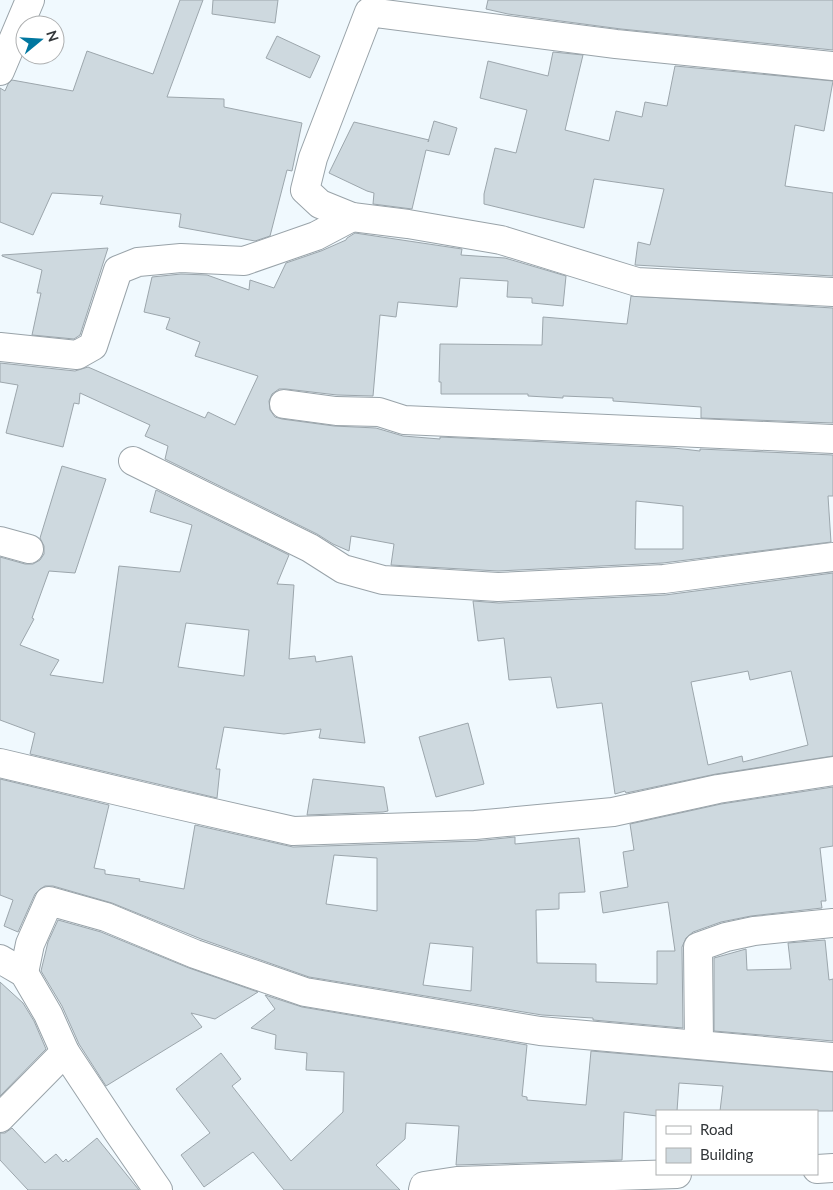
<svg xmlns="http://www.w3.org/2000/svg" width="833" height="1190" font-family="Lato,sans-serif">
<rect width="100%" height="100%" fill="#f0f9fe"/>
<g fill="#ced9df" stroke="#9ca6ac" fill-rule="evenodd">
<path d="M180 0H203L167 97 224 99V107L302 123 292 171 287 170 270 236 255 241 179 227 181 214 100 204 103 196 52 193 33 235 0 222V88L5 91 8 84 12 80 73 91 87 51 153 74Z"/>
<path d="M213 0H278L275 23 212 14Z"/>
<path d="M488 0H833V50L621 29 508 14 486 9Z"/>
<path d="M277 36 320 56 310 78 266 58Z"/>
<path d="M553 52 583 55 565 130 609 141 616 111 642 117 645 102 667 106 675 66 833 81 824 131 795 125 785 186 833 193V276L635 265 638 242 650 245 664 189 594 179 584 228 484 204V194L495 148 516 153 527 110 480 98 488 61 548 76Z"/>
<path d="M434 121 457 128 449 155 426 150 412 209 373 204 374 193 367 191 329 173 354 122 429 140 428 142Z"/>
<path d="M355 233 462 249 461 255 505 258 566 276 563 306 532 303V298L507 297 508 281 460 278 457 307 398 302 396 317 380 315 373 396 337 395 286 389H279L272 394 269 401 270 410 275 417 282 419 334 426 376 428 403 436 440 439V437L674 448 700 451V449L833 455V496H828L831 542 663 563 498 571 391 565 394 544 351 536 349 551 333 544 317 534 165 459 168 446 145 436 150 425 80 393 79 404 74 403 63 447 6 433 18 385 0 382V363L75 371 88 367 205 418 208 412 235 425 258 376 195 356 200 342 166 329 170 318 144 312 152 277 181 274 207 275 249 290 250 280 274 288 286 263 321 251 346 240 347 238ZM636 501 683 506V549H635Z"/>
<path d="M108 248 80 335 74 339 32 335 41 293H37L42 270 2 256V255Z"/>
<path d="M631 296 833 308V423L701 418V407L613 401V398L563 396V398L528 396V394H441V382H439L440 344 542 345 543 317 627 324Z"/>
<path d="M62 466 106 479 75 573 49 571 32 618 34 619 20 645 59 660 50 675 103 683 119 566 180 572 192 525 150 512 156 490 289 555 277 584 294 585 289 659 315 656 316 662 352 656 365 743 319 738 321 729 284 734 224 727 216 769H220L217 798 30 754 35 733 0 720V557L25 564H33L40 560 44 554V546L40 538ZM186 623 249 630 244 676 178 667Z"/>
<path d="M833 573V756L716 774 626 793 625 791 615 794 602 703 557 708 551 677 509 680 504 638 478 641 473 601 499 603 665 595ZM748 671 750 680 791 671 808 745 743 762 742 756 708 765 691 682Z"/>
<path d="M468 723 484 784 436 797 419 737Z"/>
<path d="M0 779 109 805 94 868 105 870V874L140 879 139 881 184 889 195 825 293 847 476 841 515 837V844L579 838 585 892 559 893V909L536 910 537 963 596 964V982L657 984V951H675L668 902 603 913 600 892 628 887 623 852 634 850 630 824 721 804 833 787V846L820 848 826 901H821L822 908 751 916 721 922 693 932 686 938 682 947 683 1028 593 1020V1018L542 1015 309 977 201 939 112 903 53 886H45L40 889 35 894 18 932 4 926 13 900 0 895ZM334 855 377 858V911L326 904ZM430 943 473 947 471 991 423 985Z"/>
<path d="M313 779 384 787 388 811 383 812 307 815Z"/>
<path d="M58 920 101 932 189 968 258 992 215 1019 191 1013 202 1027 106 1086 79 1044 62 1006 41 971 48 942Z"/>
<path d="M825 940 829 980 833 979V1041L714 1031V958L746 949 747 970 791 969 788 943Z"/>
<path d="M0 982 23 1003 34 1021 46 1049 0 1096Z"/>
<path d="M265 995 302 1007 527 1045 522 1096 527 1097V1100L586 1105 591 1051 833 1072V1111H720L723 1086 679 1083 677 1111H657V1116L624 1112 622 1160 456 1165 459 1126 406 1123 405 1139 376 1165 400 1190H284L253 1152 204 1187 181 1155 210 1133 176 1089 221 1053 241 1079 232 1086 291 1161 343 1112 344 1072 306 1070 307 1053 275 1049 276 1035 251 1028 275 1009Z"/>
<path d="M12 1128 45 1163 56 1154 63 1162 66 1159 68 1162 97 1138 139 1190H28L0 1160V1133H5Z"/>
</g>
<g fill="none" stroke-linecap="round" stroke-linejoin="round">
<g stroke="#99a3a9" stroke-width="30">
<g id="minor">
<path d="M833 66 616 44 369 12 313 158 305 190 320 204 352 217 408 224 501 240 637 282 833 292"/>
<path d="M0 71 30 0"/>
<path d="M0 347 77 355 93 346 118 270 138 262 181 258 244 261 316 236 352 217"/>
<path d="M284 404 336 411 379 412 404 420 833 439"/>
<path d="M133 461 310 548 343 569 383 580 498 587 664 579 833 557"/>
<path d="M0 541 29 549"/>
<path d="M0 763 161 801 293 831 475 825 613 812 718 789 833 771"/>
<path d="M0 959 24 973 48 1014 65 1052 118 1132 158 1190"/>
<path d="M24 973 30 944 49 901 106 917 195 954 305 992 540 1031 833 1057"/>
<path d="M699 1044 698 947 726 937 754 931 833 923"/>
<path d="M0 1118 65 1052"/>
<path d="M817 1169 833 1168"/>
<path d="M423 1190 424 1186 457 1181 677 1174"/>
</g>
</g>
<use href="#minor" stroke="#fff" stroke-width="28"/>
</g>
<rect x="656" y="1110" width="162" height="65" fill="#ffffff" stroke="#adafb0"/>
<rect x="666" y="1126" width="25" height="8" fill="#ffffff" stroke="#adafb0"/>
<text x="700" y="1135" font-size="15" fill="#33373a">Road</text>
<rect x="666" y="1148" width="25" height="15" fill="#ced9df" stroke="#adafb0"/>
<text x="700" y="1160" font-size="15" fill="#33373a">Building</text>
<g transform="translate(40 40) rotate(72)"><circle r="24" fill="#ffffff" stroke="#adafb0"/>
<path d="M0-4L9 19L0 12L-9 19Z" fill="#0077a0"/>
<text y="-8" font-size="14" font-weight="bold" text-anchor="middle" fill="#33373a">N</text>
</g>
</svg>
